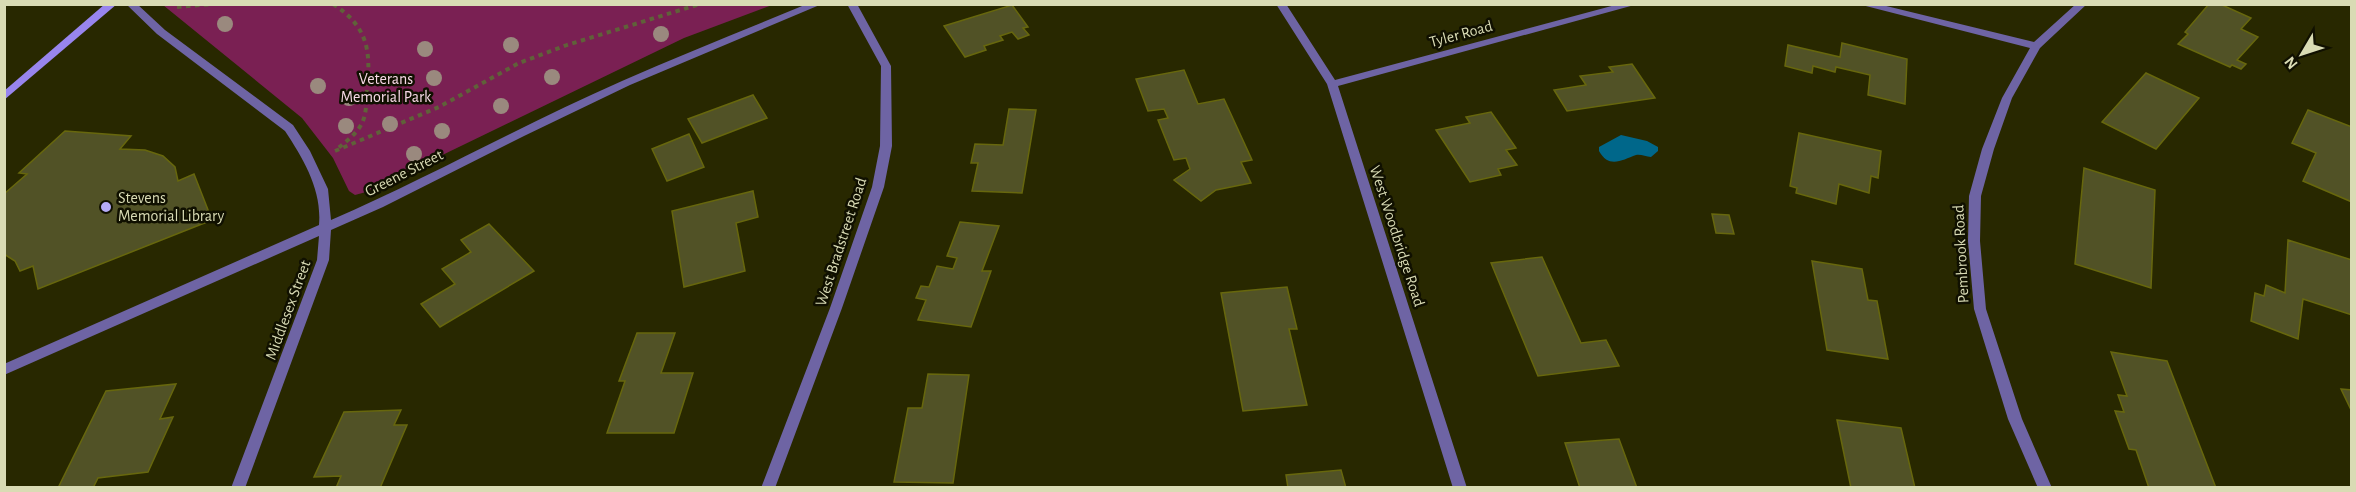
<svg xmlns="http://www.w3.org/2000/svg" width="2356" height="492" font-family="'Alegreya Sans',sans-serif">
<rect width="100%" height="100%" fill="#282800"/>
<path fill="#7a2053" d="M163 5H772L684 38 366 192 355 195 349 191 333 158 302 118Z"/>
<path fill="#00678a" d="M1621 135 1647 141 1658 147V151L1651 157C1646 157 1641 154 1636 155 1622 160 1609 169 1599 151V147Z"/>
<g fill="#515226" stroke="#67670d" stroke-width="1.5">
<path d="M2209 4H2220L2251 18 2241 29 2258 37 2237 60 2246 64 2241 69 2232 65 2230 67 2178 44 2188 34 2185 32Z"/>
<path d="M1012 5 1028 27 1023 28 1029 35 1018 39 1012 32 1000 36 1003 40 984 46 986 50 965 57 944 26Z"/>
<path d="M1842 43 1907 59 1905 104 1868 95 1870 75 1836 67 1835 72 1813 66 1812 73 1785 66 1788 45 1840 57Z"/>
<path d="M1632 64 1655 98 1567 111 1554 90 1586 85 1580 76 1613 72 1609 67Z"/>
<path d="M1184 70 1198 104 1224 99 1252 160 1241 162 1251 183 1216 190 1201 201 1174 180 1190 169 1186 158 1174 160 1158 120 1168 118 1164 109 1148 111 1136 79Z"/>
<path d="M2146 73 2199 98 2156 149 2102 122Z"/>
<path d="M753 95 767 118 702 143 688 119Z"/>
<path d="M1009 109 1036 110 1022 193 972 191 978 163H971L975 144 1003 145Z"/>
<path d="M2308 110 2352 127V202L2303 181 2316 153 2292 143Z"/>
<path d="M1491 112 1516 148 1506 150 1517 165 1498 169 1501 175 1470 182 1436 130 1470 123 1466 117Z"/>
<path d="M65 131 131 136 120 149 145 150 163 156 175 167 178 181 194 174 212 220 38 289 33 266 20 271 15 261 4 254V194L27 174 19 173Z"/>
<path d="M1799 133 1881 151 1878 178 1871 176 1869 193 1839 184 1836 204 1796 193 1797 188 1790 186Z"/>
<path d="M689 134 704 167 667 181 652 149Z"/>
<path d="M2084 168 2155 190 2151 288 2075 264Z"/>
<path d="M753 191 758 217 736 223 745 271 684 287 672 211Z"/>
<path d="M1712 214 1729 215 1734 234 1716 233Z"/>
<path d="M960 222 999 226 982 271H991L971 327 918 320 926 300 916 298 921 286 929 287 937 266 953 269 957 258 947 256Z"/>
<path d="M489 224 534 271 440 327 421 304 455 284 442 269 471 252 461 240Z"/>
<path d="M2288 240 2352 260V315L2303 299 2298 339 2251 321 2255 293 2264 296 2266 285 2285 293Z"/>
<path d="M1542 257 1581 343 1606 340 1619 366 1538 376 1491 263Z"/>
<path d="M1812 261 1862 269 1868 300 1877 301 1888 359 1827 350Z"/>
<path d="M1287 287 1297 329H1289L1307 405 1243 411 1221 293Z"/>
<path d="M637 333H675L661 373H693L674 433H607L625 381H619Z"/>
<path d="M2111 352 2167 361 2216 488H2149L2136 450 2129 449 2115 411 2124 412 2118 395 2127 396Z"/>
<path d="M928 374 969 375 953 483 894 482 908 408H922Z"/>
<path d="M176 384 160 419 173 417 148 472 98 478 93 488H58L106 391Z"/>
<path d="M2341 389 2352 390V412Z"/>
<path d="M401 410 394 425H407L380 488H336L341 476 314 477 344 412Z"/>
<path d="M1837 420 1901 428 1915 488H1851Z"/>
<path d="M1619 439 1637 488H1580L1565 443Z"/>
<path d="M1341 470 1346 488H1288L1286 475Z"/>
</g>
<g fill="none" stroke-linecap="round" stroke-linejoin="round">
<g stroke="#606139" stroke-width="4" stroke-dasharray="4.5 4.5" stroke-linecap="butt">
<path d="M333 4C368 27 371 50 367 90 366 101 367 113 362 123 357 134 345 142 336 150"/>
<path d="M177 7 213 4"/>
<path d="M335 151 439 107 519 63 567 45 700 4"/>
</g>
<g fill="#6e64a4" fill-rule="evenodd">
<path d="M126 4H137L165 30 293 125 310 151 328 189 331 220C430 177 524 124 622 81 683 54 745 30 807 4H822L630 85 524 136 383 207 331 230 329 260 245 488H231L317 260 319 236 4 375V364L319 225C322 190 304 160 285 131L157 34Z"/>
<path d="M847 4H857L891 66 892 146 884 187 842 308 775 488H761L830 308 872 187 880 146 881 66Z"/>
<path d="M1276 4H1286L1335 80 1619 4H1638L1338 86 1467 488H1453L1327 84Z"/>
<path d="M1858 4H1878L2034 42 2076 4H2087L2040 48 2012 98 1994 149 1981 196 1980 241 1986 309 2022 419 2052 488H2038L2008 419 1974 309 1968 241 1969 196 1982 149 2002 98 2030 48Z"/>
</g>
<path fill="#9885ee" fill-rule="evenodd" d="M105 4H117L4 100V91Z"/>
</g>
<g fill="#9a897e">
<circle cx="225" cy="24" r="8"/>
<circle cx="661" cy="34" r="8"/>
<circle cx="511" cy="45" r="8"/>
<circle cx="425" cy="49" r="8"/>
<circle cx="552" cy="77" r="8"/>
<circle cx="434" cy="78" r="8"/>
<circle cx="318" cy="86" r="8"/>
<circle cx="349" cy="98" r="8"/>
<circle cx="501" cy="106" r="8"/>
<circle cx="390" cy="124" r="8"/>
<circle cx="346" cy="126" r="8"/>
<circle cx="442" cy="131" r="8"/>
<circle cx="414" cy="154" r="8"/>
</g>
<circle fill="#b6acf8" stroke="#101000" stroke-width="2" cx="106" cy="207" r="6"/>
<g text-anchor="middle" dominant-baseline="central" stroke-width="5" stroke-linejoin="round" paint-order="stroke">
<g font-size="16" fill="#d9dbb4" stroke="#101000">
<text transform="translate(1461 34) rotate(-15)">Tyler Road</text>
<text transform="translate(404 173) rotate(-27)">Greene Street</text>
<text transform="translate(1397 236) rotate(72)">West Woodbridge Road</text>
<text transform="translate(841 242) rotate(-72)">West Bradstreet Road</text>
<text transform="translate(1961 254) rotate(-93)">Pembrook Road</text>
<text transform="translate(288 310) rotate(-70)">Middlesex Street</text>
</g>
<g font-size="16" fill="#f7d9e6" stroke="#101000">
<text x="386" y="79">Veterans<tspan x="386" dy="18">Memorial Park</tspan></text>
</g>
<g font-size="16" fill="#d9dbb4" stroke="#101000" text-anchor="start">
<text x="118" y="198">Stevens<tspan x="118" dy="18">Memorial Library</tspan></text>
</g>
</g>
<rect width="2356" height="492" fill="none" stroke="#d9dbb4" stroke-width="12"/>
<g transform="translate(2302 54) rotate(231)" stroke="#101000" stroke-width="4.5" paint-order="stroke">
<path d="M0-4.5L10 22L0 15L-10 22Z" fill="#d9dbb4"/>
<text y="-9" font-size="16" font-weight="bold" text-anchor="middle" fill="#d9dbb4">N</text>
</g>
</svg>
